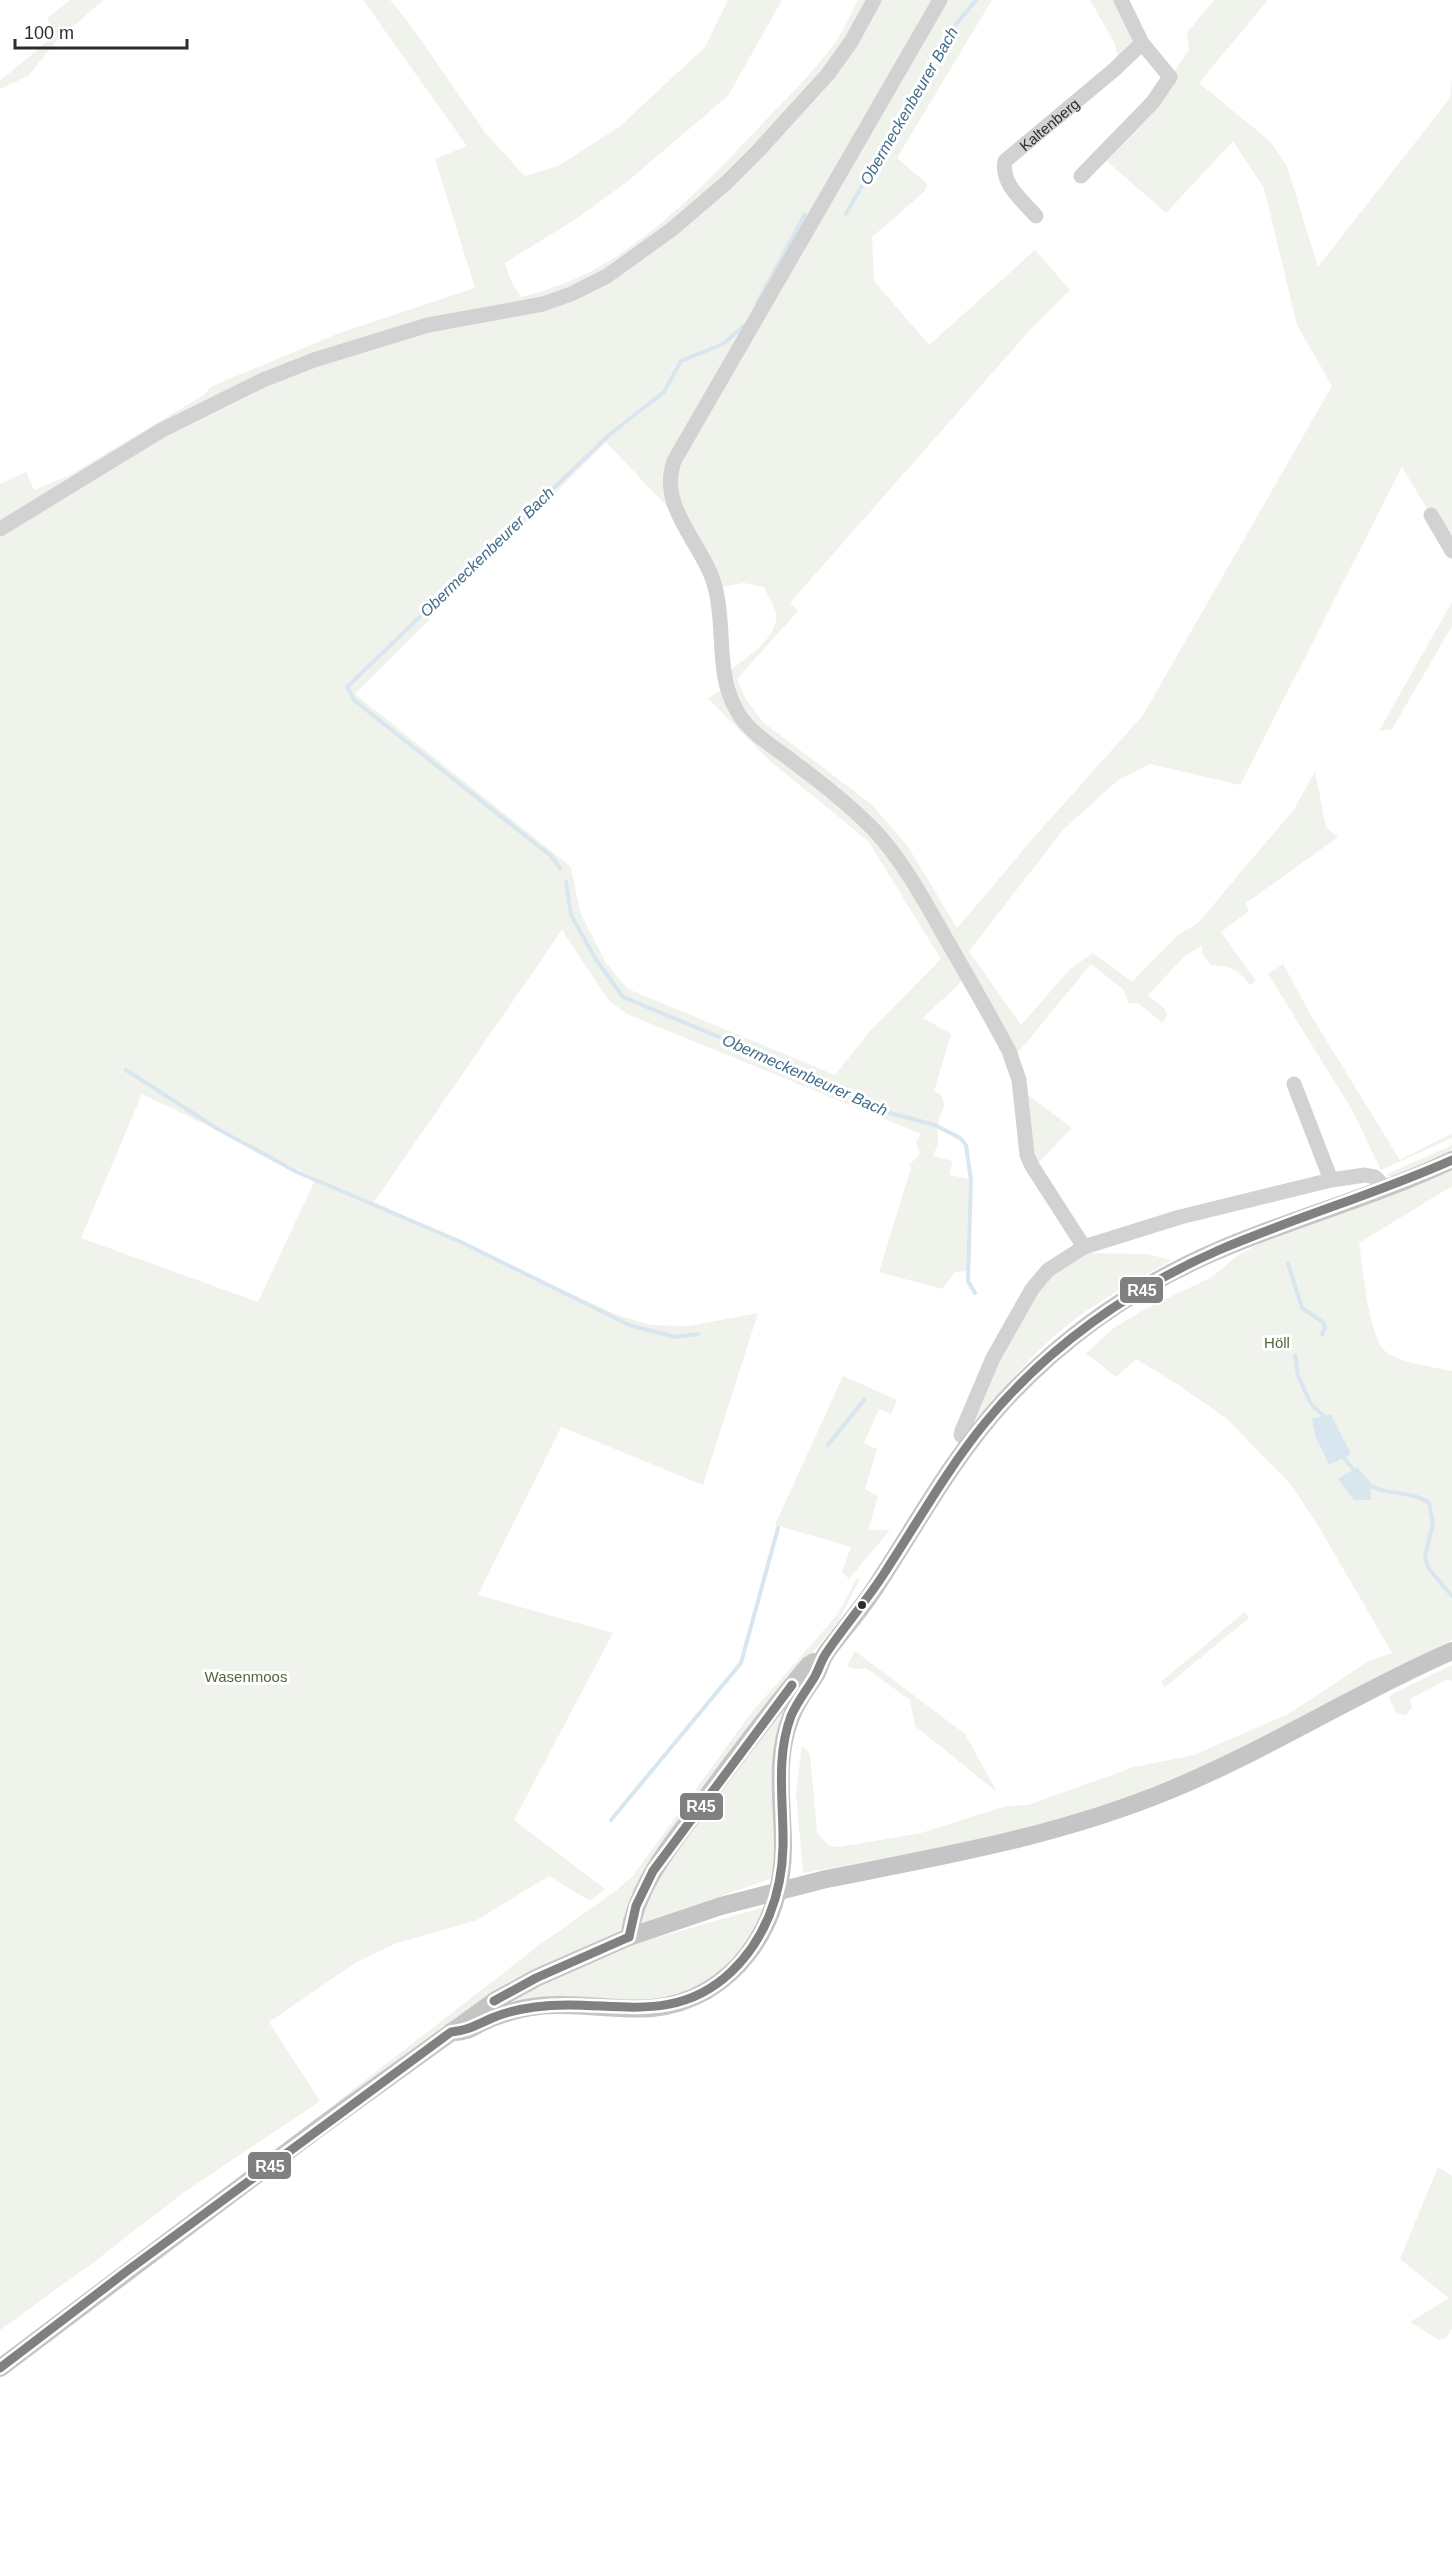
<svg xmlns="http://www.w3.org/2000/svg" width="1452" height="2567" font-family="Helvetica,sans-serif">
<rect width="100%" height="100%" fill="#fff"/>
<g fill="#f0f3eb" fill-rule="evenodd">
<path d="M70 0H104L58 39 28 76 0 89V81L55 35 47 18Z"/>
<path d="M363 0H390L409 23 486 134 525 176 558 166 619 127 705 47 728 0H782L728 96 623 185 576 219 505 263 510 279 521 297C552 289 582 278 609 261 667 225 715 174 761 125 786 99 813 73 834 44 844 30 850 14 858 0H870L829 65 746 158 620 263 566 292 316 357 30 505 19 508 0 524V484L26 472 34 490 70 475 205 394 210 387 337 334 475 288 435 159 467 146Z"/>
<path d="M878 0H936L664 468 665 498 671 511 606 442 355 694 571 867 580 912 606 963 628 989 835 1075 869 1032 941 959 868 841 770 761 708 698 722 689 733 717 859 822 903 874 963 980 923 1018 951 1034 934 1091 942 1096C947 1111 940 1111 938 1124 936 1140 942 1137 933 1156L953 1161 949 1175 970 1179 967 1271 955 1272 942 1289 879 1272 911 1168 909 1165 920 1154 916 1142 921 1134 627 1014 609 1001 562 930 374 1202 615 1314 650 1325 689 1326 758 1313 703 1485 561 1427 478 1595 613 1633 514 1820 605 1889 590 1901 549 1876 477 1920 397 1943 357 1962 269 2022 320 2101 179 2196 94 2262 0 2330V537L143 447 284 376 382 342 549 307 739 176ZM142 1094 316 1178 258 1302 81 1238Z"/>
<path d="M944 0H992L897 158 927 183 925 191 872 237 874 281 929 345 1035 250 1070 290 1030 330 790 603 798 611 737 679 746 699 763 722 871 804 907 845 957 928 1036 835 1143 715 1332 386 1297 325 1264 188 1233 141 1166 213 1102 157 1153 102 1189 50 1187 33 1214 0H1268L1199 83 1270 141 1287 166 1318 267 1450 98 1452 79V551L1402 467 1240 785 1150 764 1118 780 1063 830 969 951 1021 1025 1071 968 1093 953 1132 982 1178 935 1198 923 1295 808 1315 771 1326 827 1338 837 1246 903 1249 911 1221 932 1256 981 1250 985C1239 970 1230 966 1211 965L1202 953V945L1185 956 1148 995 1165 1009 1167 1016 1162 1023 1138 1003H1128L1124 990 1091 964 1016 1055 908 865 760 731 738 702 729 671C746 658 779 638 776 613 774 605 767 594 764 587L744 583 721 587 685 519 674 486 678 462Z"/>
<path d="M1090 0H1118L1140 45 1118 60 1115 44Z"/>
<path d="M1452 602V626L1392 729 1379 731Z"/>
<path d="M1283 964 1312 1017 1400 1160 1452 1133V1138L1381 1170 1352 1110 1268 974Z"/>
<path d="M1028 1095 1072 1128 1036 1165 1028 1134Z"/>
<path d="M1452 1145V1152L1394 1177 1385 1175Z"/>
<path d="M1452 1169V1186L1359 1243C1363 1268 1368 1334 1385 1351 1399 1363 1434 1367 1452 1371V1640C1331 1704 1210 1774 1078 1814 988 1842 895 1856 803 1873L796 1793 802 1746 810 1754 817 1832 829 1846 840 1847 921 1833 1006 1806 1028 1805 1134 1767 1194 1755 1288 1714 1369 1661 1392 1653 1320 1529 1292 1486 1228 1420 1179 1385 1136 1359 1116 1377 1086 1353 1114 1328 1143 1310 1212 1277 1237 1256 1277 1233Z"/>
<path d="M1086 1253 1147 1254 1172 1260C1138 1280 1102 1298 1070 1323 1034 1351 1002 1391 971 1425L979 1400 1034 1297 1050 1277Z"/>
<path d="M843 1376 897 1400 891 1414 879 1409 864 1443 877 1449 865 1489 878 1496 868 1530H890L849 1579 842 1572 851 1547 775 1525Z"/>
<path d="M861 1577 838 1622 755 1722 619 1931 323 2113 538 1946 613 1893 632 1877 751 1713 837 1615 856 1580Z"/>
<path d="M1245 1612 1249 1618 1165 1687 1161 1682Z"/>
<path d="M855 1651 965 1734 997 1792 915 1726 910 1700 866 1668 856 1669 847 1666Z"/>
<path d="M1452 1665V1682L1448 1679 1410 1699 1412 1707 1406 1715 1397 1714 1389 1698 1392 1694Z"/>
<path d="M784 1703 788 1707 775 1877 636 1926 650 1883Z"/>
<path d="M768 1906 760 1927 713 1979 658 2002 500 2006 544 1983 641 1942Z"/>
<path d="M1438 2167 1452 2176V2328L1446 2338 1439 2340 1410 2322 1449 2298 1400 2259Z"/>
</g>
<g fill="#d8e6f0">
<path d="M1325 1415H1331L1351 1454 1329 1465 1315 1435 1312 1419Z"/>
<path d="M1357 1467 1370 1482 1371 1500H1354L1338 1479Z"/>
</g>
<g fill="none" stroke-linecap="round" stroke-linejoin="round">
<g stroke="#d8e6f0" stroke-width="4">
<path d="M846 214 948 34 976 0"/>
<path d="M757 303 805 214"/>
<path d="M560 868 551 856 355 701 347 687 609 435 664 392 681 361 723 344 745 325"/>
<path d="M566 882 571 915 595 958 623 997 820 1079 875 1109 935 1125 960 1138 966 1145 971 1180 968 1281 975 1293"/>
<path d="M126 1070 216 1128 297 1172 461 1242 629 1325 675 1337 698 1334"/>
<path d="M1288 1264 1302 1308 1323 1322 1325 1328 1322 1334"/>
<path d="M1295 1355 1298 1376 1311 1404 1327 1419"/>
<path d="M828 1445 864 1400"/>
<path d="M1342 1456 1355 1471"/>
<path d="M1367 1483C1381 1496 1409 1489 1429 1503L1433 1523 1425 1557 1429 1569 1452 1596"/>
<path d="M611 1820 741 1663 778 1528"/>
</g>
<g stroke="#d2d2d2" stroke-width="15">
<path d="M940 0 674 461C657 508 704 544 715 587 726 627 715 674 737 711 748 731 769 744 787 757 817 780 848 803 874 830 905 863 926 904 949 944 969 979 990 1015 1009 1051L1019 1080 1027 1155 1032 1166 1084 1247"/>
<path d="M1081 176 1153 102 1170 77 1142 43 1121 0"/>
<path id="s1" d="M1036 216C1021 199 1001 184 1005 161L1115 69 1142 43"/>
<path d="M1431 515 1452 551"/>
<path d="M0 529 162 430 263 380 314 360 428 325 543 304 571 294 607 276 671 230 726 183 759 150 828 74 851 42 874 0"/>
<path d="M1294 1084 1331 1180"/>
<path d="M969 1443 961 1435 962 1431 993 1358 1032 1289 1048 1270 1084 1247 1180 1217 1331 1180 1365 1175 1375 1177 1379 1181 1382 1190"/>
</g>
<g stroke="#c5c5c5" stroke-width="18">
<path d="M826 1879C943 1856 1059 1836 1170 1790 1267 1750 1356 1693 1452 1651"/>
<path d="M629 1937C637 1882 674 1842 705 1799 739 1753 772 1708 809 1665L814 1662"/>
<path d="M451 2032C468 2033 477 2024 492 2018 512 2010 534 2005 556 2005 588 2004 620 2011 652 2008 733 2000 783 1925 783 1848 783 1804 774 1759 791 1717 797 1700 808 1688 817 1673 820 1666 822 1659 826 1653 842 1631 860 1611 875 1588 917 1524 952 1458 1004 1401 1064 1336 1137 1285 1219 1250 1296 1217 1377 1196 1452 1160"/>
<path d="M0 2368 320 2127 496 2000 536 1978 629 1937 721 1906"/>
</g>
<path stroke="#c5c5c5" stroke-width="18" d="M721 1906 826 1879"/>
<g stroke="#fff" stroke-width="14">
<g id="bus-1">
<path d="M629 1937 636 1906 653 1871 792 1685"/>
<path d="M494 2001 536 1978 629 1937"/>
<path d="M0 2368 127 2271 451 2032C467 2031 478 2024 492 2018 506 2012 520 2009 535 2007 605 1997 671 2029 731 1972 765 1940 782 1894 783 1847 784 1803 775 1759 791 1716 797 1702 806 1691 814 1678 819 1670 821 1660 827 1652 846 1624 869 1598 887 1569 919 1520 948 1468 985 1423 1047 1347 1130 1289 1219 1250 1296 1217 1376 1194 1452 1160"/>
</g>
</g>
<use href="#bus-1" stroke="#808080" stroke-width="9"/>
</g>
<circle fill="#2d2d2d" stroke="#fff" stroke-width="2" cx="862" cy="1605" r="5"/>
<g text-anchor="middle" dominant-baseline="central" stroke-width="6" stroke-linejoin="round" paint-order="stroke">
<g font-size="15" fill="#2d2d2d" stroke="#fff">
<text stroke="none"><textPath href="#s1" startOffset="123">Kaltenberg</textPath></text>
</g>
<g font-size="15" fill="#50663c" stroke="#fff">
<text x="1277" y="1342">Höll</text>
<text x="246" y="1676">Wasenmoos</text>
</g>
<g font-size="16" font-style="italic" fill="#3f6e8b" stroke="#fff">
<text transform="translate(909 106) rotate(-60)">Obermeckenbeurer Bach</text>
<text transform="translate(487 552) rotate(-44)">Obermeckenbeurer Bach</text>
<text transform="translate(805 1075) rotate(24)">Obermeckenbeurer Bach</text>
</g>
</g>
<g stroke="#fff" stroke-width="2">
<rect x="1119" y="1276" width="45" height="28" rx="6" fill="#808080"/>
<rect x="679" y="1792" width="45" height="29" rx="6" fill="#808080"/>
<rect x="247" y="2151" width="45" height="29" rx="6" fill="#808080"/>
</g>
<g font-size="16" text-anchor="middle" font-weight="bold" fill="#fff">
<text x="1142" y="1296">R45</text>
<text x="701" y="1812">R45</text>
<text x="270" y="2172">R45</text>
</g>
<path d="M15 39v9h172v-9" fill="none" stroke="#2d2d2d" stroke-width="3"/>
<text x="24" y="39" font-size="18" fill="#2d2d2d" stroke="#ffffff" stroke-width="4.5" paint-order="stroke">100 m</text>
</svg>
